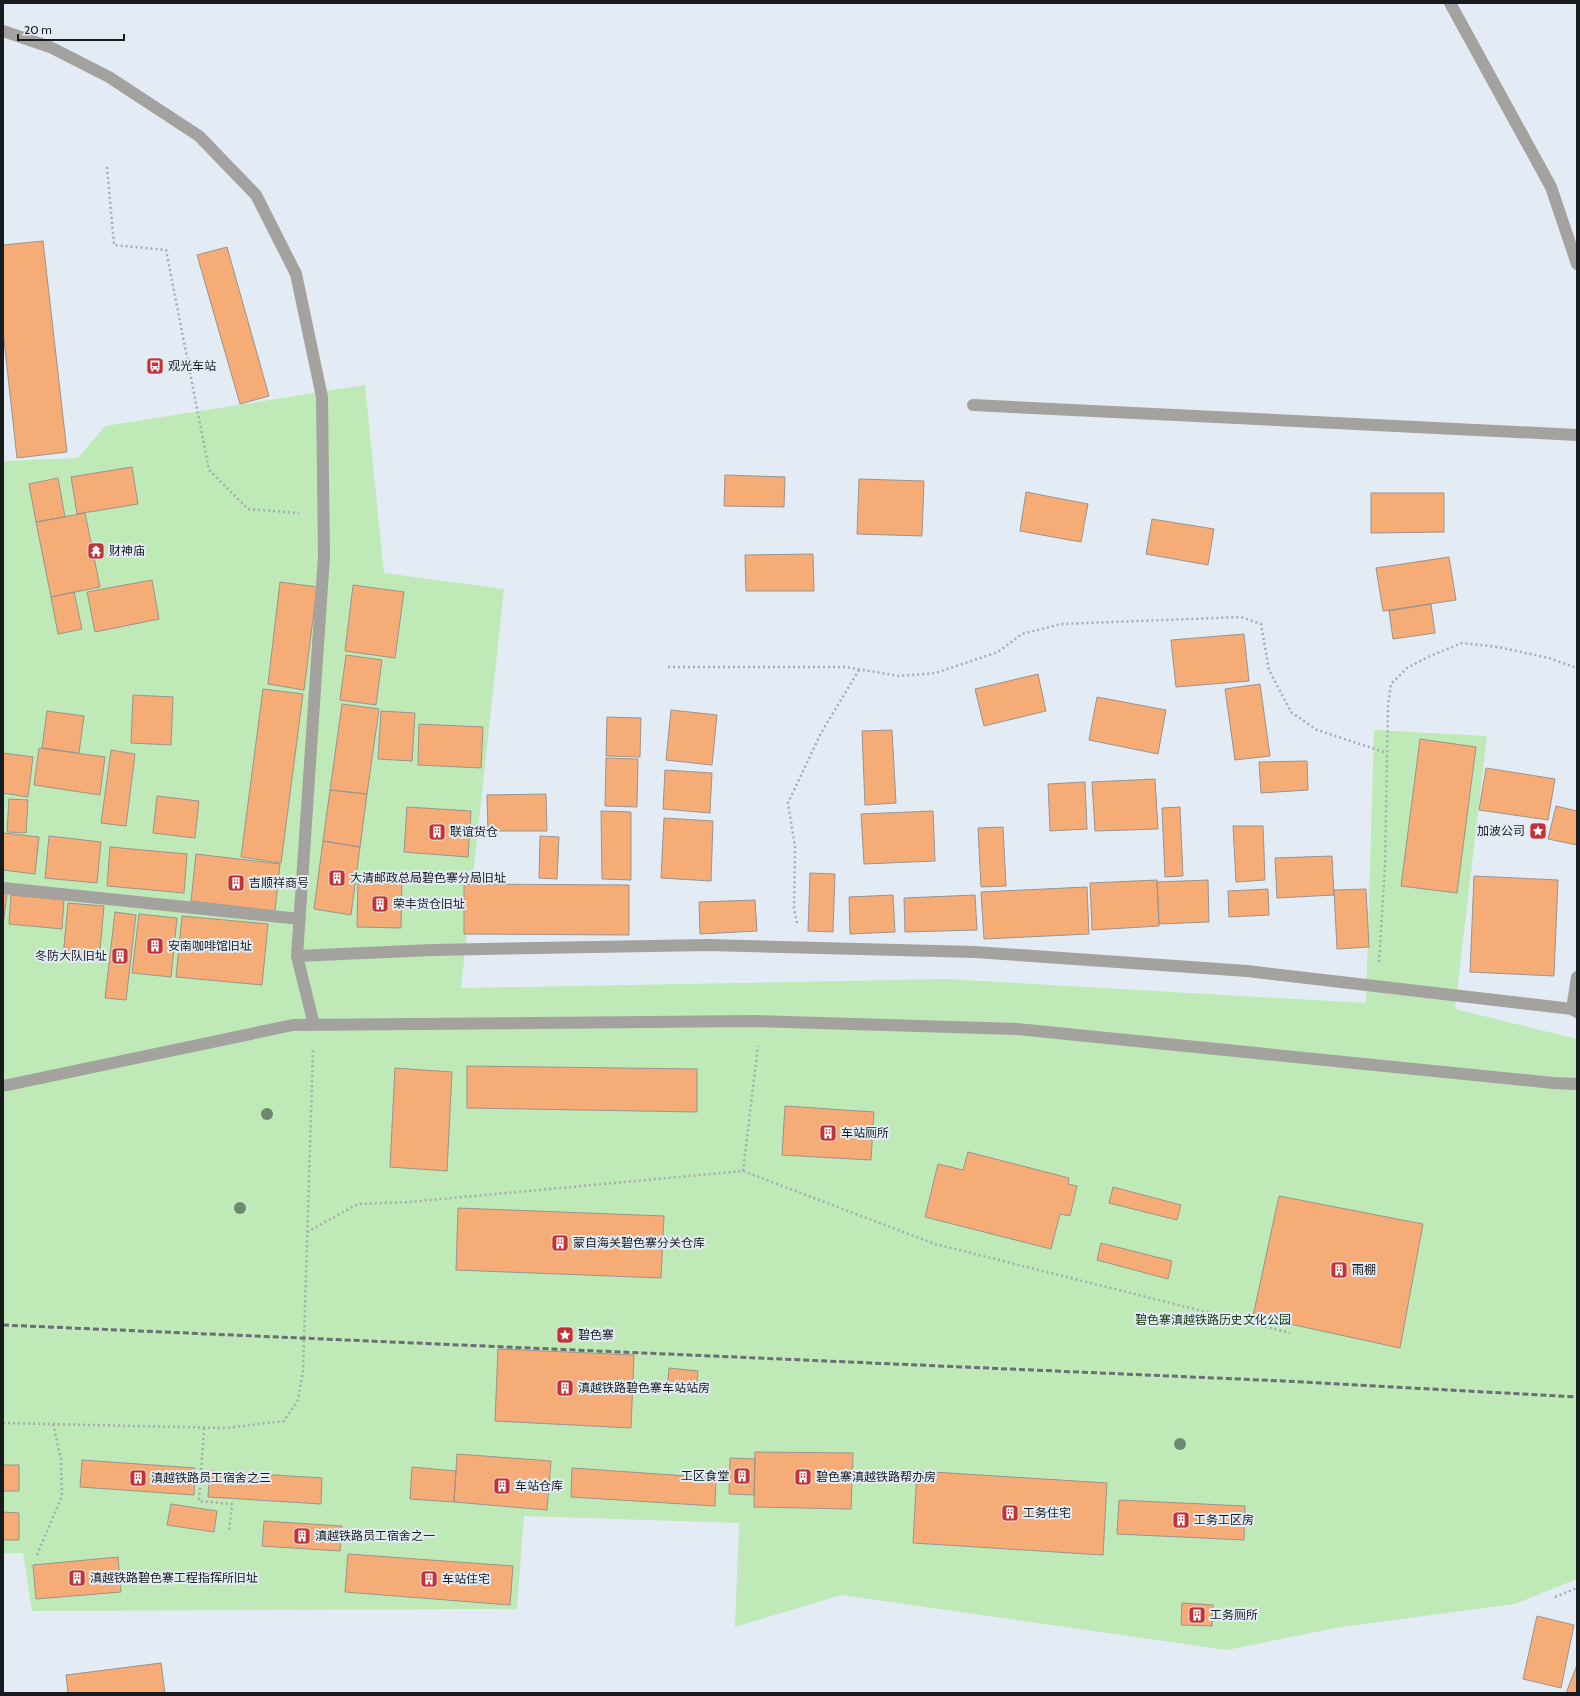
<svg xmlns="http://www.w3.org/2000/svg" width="1580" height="1696" font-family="Cabin,'Noto Sans SC',sans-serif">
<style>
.green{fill:#bfe9b7}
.building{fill:#f5ac77;stroke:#9c938d}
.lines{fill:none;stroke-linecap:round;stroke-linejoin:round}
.path{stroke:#a5acb2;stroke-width:2.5;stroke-dasharray:2 3;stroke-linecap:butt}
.minor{stroke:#a4a29e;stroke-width:12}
.rail{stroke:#6a6f74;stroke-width:3;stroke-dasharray:6 3;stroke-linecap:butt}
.tree{fill:#708873}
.labels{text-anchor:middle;stroke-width:4;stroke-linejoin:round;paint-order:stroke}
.poi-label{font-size:12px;fill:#181b1e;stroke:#e3ecf4;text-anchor:start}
.park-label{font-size:12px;fill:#113609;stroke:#e3ecf4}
</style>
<rect width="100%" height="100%" fill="#e3ecf4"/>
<path class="green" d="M365 385 384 573 504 589 461 988 946 979 1366 1003 1374 730 1487 736 1455 1009 1577 1039V1579L1515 1604 1341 1627 1227 1650 841 1595 735 1627 739 1523 524 1516 517 1609 32 1611 23 1553H3V461L78 458 105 426Z"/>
<path class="building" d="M43 241 67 452 17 458 3 331V245Z
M227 247 269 396 240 404 197 255Z
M132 467 138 504 77 514 71 477Z
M725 475 785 477 784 507 724 506Z
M58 478 65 517 36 522 29 484Z
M859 479 924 481 922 536 857 534Z
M1026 492 1088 504 1081 542 1020 531Z
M1371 493H1444V532L1371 533Z
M85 513 100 587 51 597 36 522Z
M1152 519 1214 529 1208 565 1146 554Z
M813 554 814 591H746L745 555Z
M1449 557 1456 600 1383 611 1376 568Z
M152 580 159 619 95 632 87 592Z
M280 582 317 587 304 690 268 684Z
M353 585 404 592 395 658 345 651Z
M74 592 82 629 58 634 51 597Z
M1431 604 1435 633 1393 639 1389 611Z
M1244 634 1249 681 1176 687 1171 640Z
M346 655 382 660 376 705 340 700Z
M1038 674 1046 711 984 726 975 689Z
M1260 684 1270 756 1235 760 1225 689Z
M263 689 303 694 281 863 241 857Z
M133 695 173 697 171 745 131 743Z
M1097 697 1166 710 1158 754 1089 740Z
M342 704 379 709 367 794 330 790Z
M671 710 717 715 712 765 666 760Z
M47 711 84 716 79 753 42 748Z
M381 711 415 713 412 761 378 759Z
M607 717 641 718 640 757 606 756Z
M419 724 483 727 481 768 418 765Z
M892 730 896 803 865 805 862 731Z
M1420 739 1476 747 1457 893 1401 886Z
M39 748 105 757 100 795 34 785Z
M111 750 135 754 126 826 101 823Z
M3 753 33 757 28 797 3 793Z
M606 758 638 759 637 807 605 806Z
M1307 761 1308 790 1261 793 1259 762Z
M1486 768 1555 779 1548 820 1479 810Z
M665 770 712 773 710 813 663 809Z
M1155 779 1158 829 1095 831 1092 782Z
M1085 782 1087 829 1050 831 1048 784Z
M330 790 367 794 360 847 323 841Z
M546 794 547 831H488L487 795Z
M157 796 199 801 195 838 153 833Z
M9 799 28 800 26 833 7 832Z
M1556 806 1577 811V845L1548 839Z
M407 807 471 811 468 857 404 852Z
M1180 807 1183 876 1165 877 1162 808Z
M601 811 631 812V880L602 879Z
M933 811 935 861 864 864 861 814Z
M664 818 713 821 711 881 661 878Z
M1233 826H1263L1265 880 1236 882Z
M1003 827 1006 886 981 887 978 828Z
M3 833 39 837 35 874 3 870Z
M49 836 101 842 97 883 45 878Z
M540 836 559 837 557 879 539 878Z
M323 841 360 847 351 915 314 909Z
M110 847 187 854 184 893 107 886Z
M196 854 280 864 275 911 191 901Z
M1332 856 1334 895 1277 898 1275 858Z
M810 873 835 874 833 932 808 931Z
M1474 876 1558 880 1554 976 1470 972Z
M358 880 402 881 401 928 357 927Z
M1157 880 1159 926 1092 930 1090 883Z
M1208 880 1209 922 1159 924 1157 882Z
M464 884 629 885V935L464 934Z
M1087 887 1089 934 984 939 981 892Z
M1268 889 1269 915 1229 917 1228 891Z
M1366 889 1369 947 1337 949 1334 890Z
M3 892 7 893 3 926Z
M11 895 64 900 62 929 9 924Z
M893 895 895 932 850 934 849 897Z
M975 895 977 930 905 932 904 898Z
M755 900 757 931 700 934 699 902Z
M68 903 104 906 99 961 63 957Z
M115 912 136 915 126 1000 105 998Z
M139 914 177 918 171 977 132 973Z
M182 916 268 924 262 985 176 977Z
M467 1066 697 1069V1112L467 1108Z
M395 1068 452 1072 447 1171 390 1167Z
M785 1106 874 1112 871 1160 782 1155Z
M968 1152 1069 1178 1068 1184 1077 1186 1070 1216 1060 1214 1051 1249 925 1217 938 1164 963 1170Z
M1113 1187 1181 1205 1177 1220 1109 1203Z
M1279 1196 1423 1224 1400 1348 1253 1316Z
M458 1208 664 1216 661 1278 456 1270Z
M1101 1243 1172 1261 1168 1279 1097 1260Z
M498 1349 634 1355 631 1428 495 1421Z
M669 1368 698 1371 696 1391 667 1389Z
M755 1452 853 1453 851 1509 754 1507Z
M457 1454 551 1461 547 1510 454 1502Z
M730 1458 755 1459 754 1495 729 1494Z
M82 1460 195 1468 194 1495 80 1487Z
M3 1465H19V1491H3Z
M412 1467 456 1471 454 1502 410 1499Z
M572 1468 716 1478 715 1506 571 1497Z
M210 1471 322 1478 321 1504 208 1497Z
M917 1471 1107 1483 1103 1555 913 1543Z
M1119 1500 1245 1506 1244 1540 1117 1534Z
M171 1504 217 1511 214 1532 167 1525Z
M3 1512 19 1513V1540H3Z
M264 1521 342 1526 340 1551 262 1546Z
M348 1554 513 1566 510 1605 345 1592Z
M118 1557 121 1592 36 1599 33 1565Z
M1182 1603 1213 1605 1212 1626 1181 1625Z
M1537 1616 1574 1625 1561 1688 1523 1679Z
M161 1663 165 1693H68L66 1675Z
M1577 1665V1693H1566Z"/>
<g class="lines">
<path class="path" d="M107 167 114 245 166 250 209 470 248 509 299 513
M668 667H846L899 676 935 673 998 652 1022 634 1061 624 1241 617 1261 624 1269 670 1291 712 1317 730 1387 753
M797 923 794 908 795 847 788 803 821 733 859 670
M1379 962 1385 865 1388 705 1391 684 1407 668 1430 656 1462 643 1498 647 1549 658 1577 668
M743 1171 758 1046
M307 1232 358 1204 409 1202 743 1171 935 1244 1290 1333
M3 1423 226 1428 284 1421 298 1400 303 1371 313 1050
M204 1428 199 1501 232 1504 229 1532
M37 1555 62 1496 61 1459 53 1424
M1555 1597 1577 1588"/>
<path class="minor" d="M1450 3 1551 187 1577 264
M3 31 50 47 109 77 199 136 256 195 296 274 322 397 324 556 297 956 314 1025
M973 405 1577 435
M3 888 300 919
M297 956 432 950 708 945 975 952 1247 971 1572 1009
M1577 977 1572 1009 1577 1012
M3 1086 293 1025 757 1021 1017 1029 1554 1083 1577 1084"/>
<path class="rail" d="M3 1325 1284 1381 1577 1397"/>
</g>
<g class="tree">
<circle cx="267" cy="1114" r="6"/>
<circle cx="240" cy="1208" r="6"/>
<circle cx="1180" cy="1444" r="6"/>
</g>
<defs>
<g id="bus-square" transform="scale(0.9)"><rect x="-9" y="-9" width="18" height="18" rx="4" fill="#c23338" stroke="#e3ecf4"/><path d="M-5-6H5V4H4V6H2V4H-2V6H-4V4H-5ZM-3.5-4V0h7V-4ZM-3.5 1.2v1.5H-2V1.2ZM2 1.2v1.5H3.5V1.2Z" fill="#fff"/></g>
<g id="temple-square" transform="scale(0.9)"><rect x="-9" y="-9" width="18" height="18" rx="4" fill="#c23338" stroke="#e3ecf4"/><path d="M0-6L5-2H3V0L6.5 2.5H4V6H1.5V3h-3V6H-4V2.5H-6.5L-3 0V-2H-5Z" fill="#fff"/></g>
<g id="sight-square" transform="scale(0.9)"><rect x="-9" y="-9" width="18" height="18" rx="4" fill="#c23338" stroke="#e3ecf4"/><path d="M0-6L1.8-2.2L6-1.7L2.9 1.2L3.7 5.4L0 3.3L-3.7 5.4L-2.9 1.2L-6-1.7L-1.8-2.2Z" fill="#fff"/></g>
<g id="building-square" transform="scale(0.9)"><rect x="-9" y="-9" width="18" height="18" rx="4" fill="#c23338" stroke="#e3ecf4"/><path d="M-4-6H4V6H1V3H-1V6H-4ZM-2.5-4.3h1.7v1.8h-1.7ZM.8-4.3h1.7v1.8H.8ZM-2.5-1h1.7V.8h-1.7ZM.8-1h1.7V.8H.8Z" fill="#fff"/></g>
</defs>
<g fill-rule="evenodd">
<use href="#bus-square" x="155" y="366"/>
<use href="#temple-square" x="96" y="551"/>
<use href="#sight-square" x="1538" y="831"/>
<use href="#building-square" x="437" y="832"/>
<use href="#building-square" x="337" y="878"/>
<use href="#building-square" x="236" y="883"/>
<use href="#building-square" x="380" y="904"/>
<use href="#building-square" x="155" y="946"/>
<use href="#building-square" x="120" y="956"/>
<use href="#building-square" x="828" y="1133"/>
<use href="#building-square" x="560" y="1243"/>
<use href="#building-square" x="1339" y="1270"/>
<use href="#sight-square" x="565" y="1335"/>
<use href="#building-square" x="565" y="1388"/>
<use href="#building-square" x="742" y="1476"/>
<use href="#building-square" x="803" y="1477"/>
<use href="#building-square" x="138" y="1478"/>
<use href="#building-square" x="502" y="1486"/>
<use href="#building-square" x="1010" y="1513"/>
<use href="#building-square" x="1181" y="1520"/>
<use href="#building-square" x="302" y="1536"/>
<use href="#building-square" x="77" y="1578"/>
<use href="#building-square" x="429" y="1579"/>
<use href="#building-square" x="1197" y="1615"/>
</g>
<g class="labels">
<g class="poi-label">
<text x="168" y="370">观光车站</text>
<text x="109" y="555">财神庙</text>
<text x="1525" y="835" text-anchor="end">加波公司</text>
<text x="450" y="836">联谊货仓</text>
<text x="350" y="882">大清邮政总局碧色寨分局旧址</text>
<text x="249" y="887">吉顺祥商号</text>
<text x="393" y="908">荣丰货仓旧址</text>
<text x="168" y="950">安南咖啡馆旧址</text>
<text x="107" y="960" text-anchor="end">冬防大队旧址</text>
<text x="841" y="1137">车站厕所</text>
<text x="573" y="1247">蒙自海关碧色寨分关仓库</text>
<text x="1352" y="1274">雨棚</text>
<text x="578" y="1339">碧色寨</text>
<text x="578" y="1392">滇越铁路碧色寨车站站房</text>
<text x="729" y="1480" text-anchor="end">工区食堂</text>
<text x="816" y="1481">碧色寨滇越铁路帮办房</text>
<text x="151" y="1482">滇越铁路员工宿舍之三</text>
<text x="515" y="1490">车站仓库</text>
<text x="1023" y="1517">工务住宅</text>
<text x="1194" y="1524">工务工区房</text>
<text x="315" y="1540">滇越铁路员工宿舍之一</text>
<text x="90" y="1582">滇越铁路碧色寨工程指挥所旧址</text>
<text x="442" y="1583">车站住宅</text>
<text x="1210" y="1619">工务厕所</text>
</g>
<g class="park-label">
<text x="1213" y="1324">碧色寨滇越铁路历史文化公园</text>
</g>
</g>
<rect width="1580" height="1696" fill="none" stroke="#181b1e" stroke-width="8"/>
<path d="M18 34v6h106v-6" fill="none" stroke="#181b1e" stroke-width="2"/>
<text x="24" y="34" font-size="12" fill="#181b1e" stroke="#e3ecf4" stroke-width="3" paint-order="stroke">20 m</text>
</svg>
